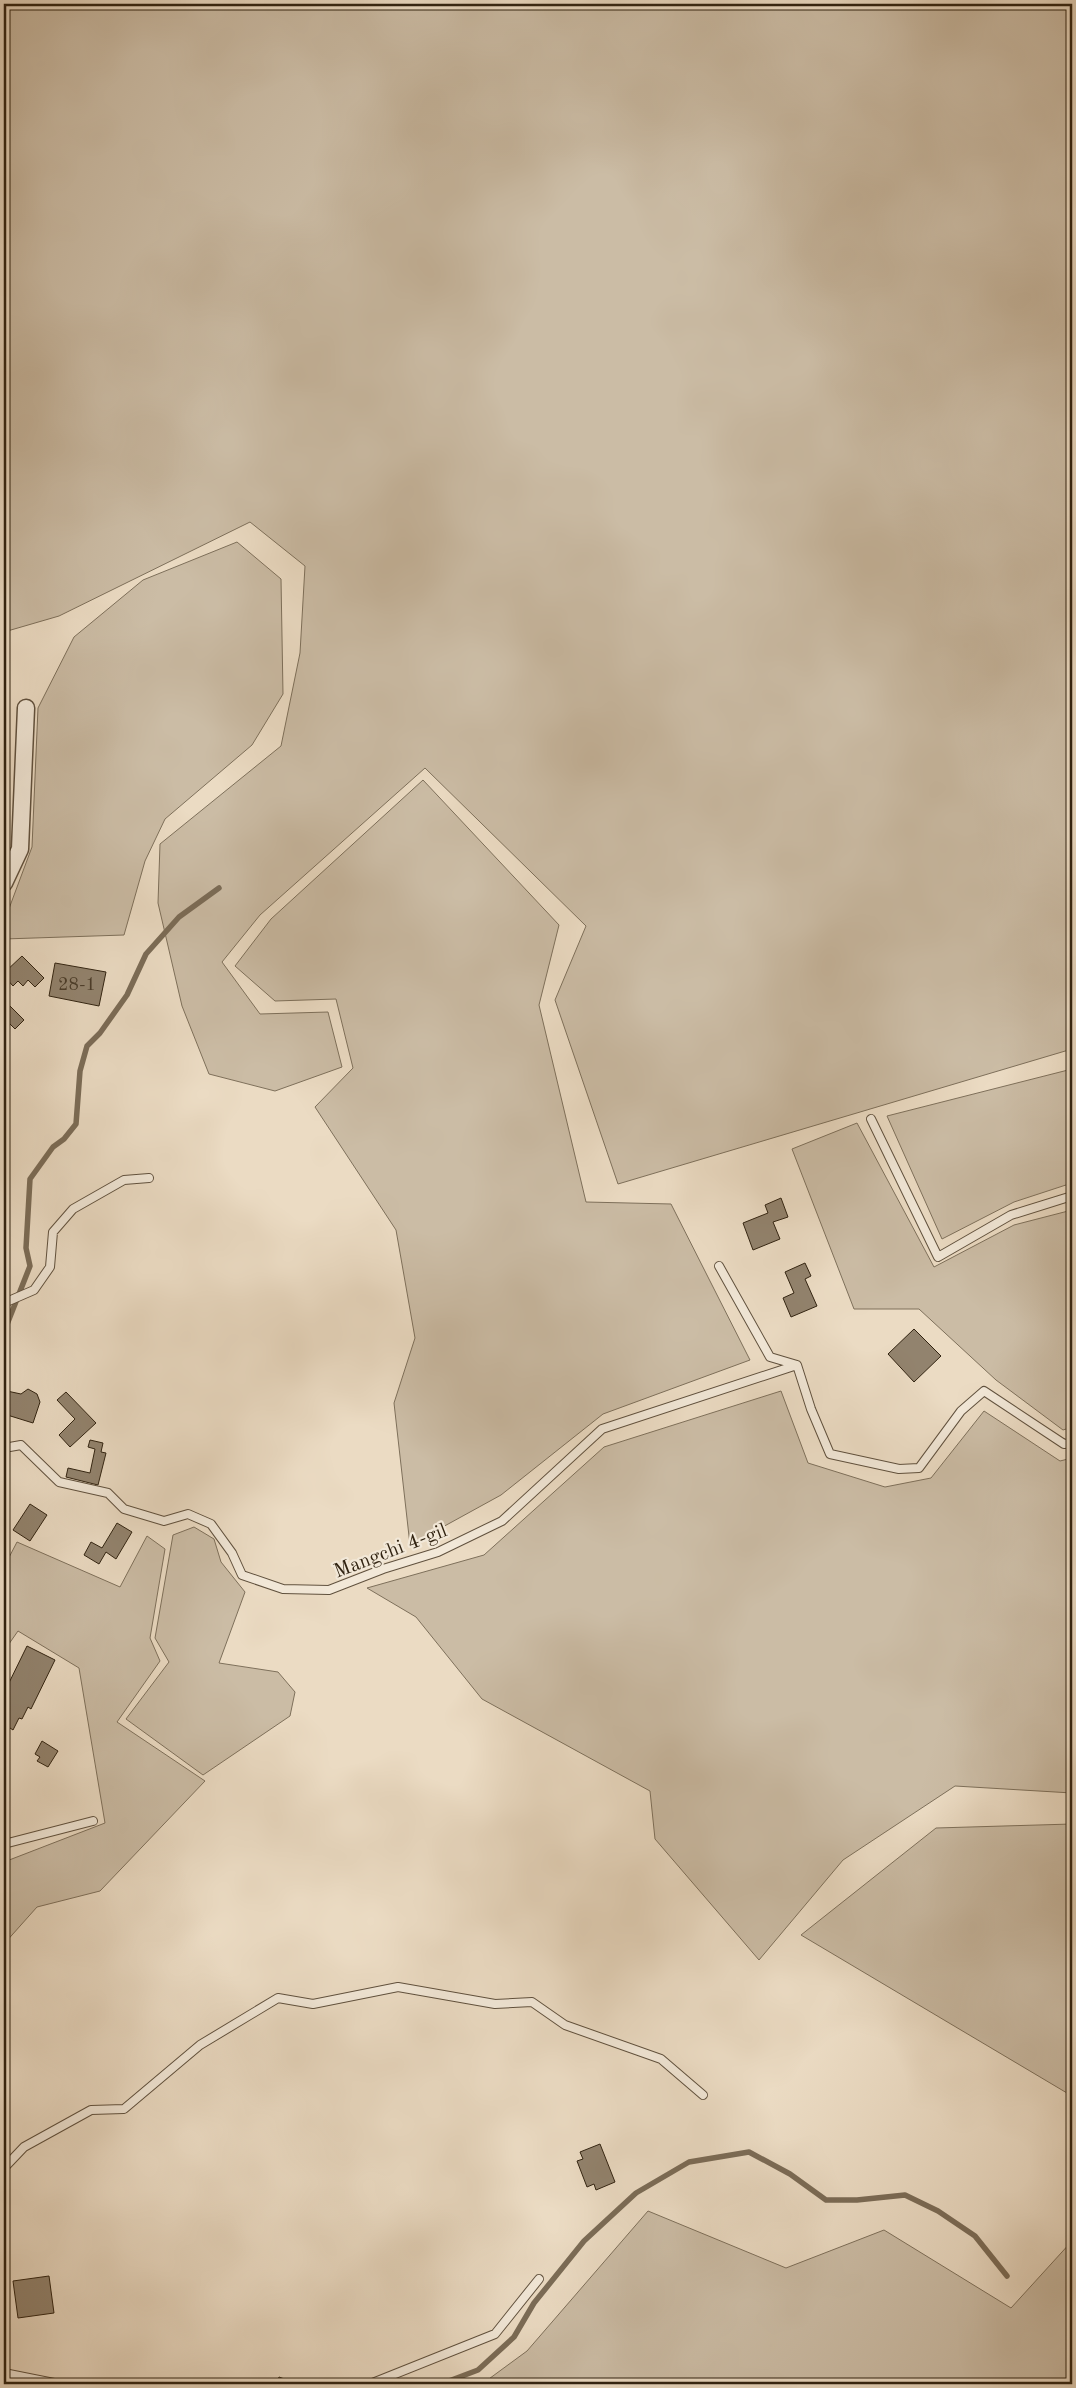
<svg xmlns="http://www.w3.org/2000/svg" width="1076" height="2388" font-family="'Old Standard TT',serif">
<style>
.green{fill:#cbbca5;stroke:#7e705b}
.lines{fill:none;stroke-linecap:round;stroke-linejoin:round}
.stream{stroke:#7b6c57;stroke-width:5.5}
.building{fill:#92836e;stroke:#312311}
.lane-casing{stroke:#60513e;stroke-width:10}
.street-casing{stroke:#60513e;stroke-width:19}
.lane{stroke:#f2e8d8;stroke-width:8}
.street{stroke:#f2e8d8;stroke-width:16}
.labels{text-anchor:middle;stroke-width:4.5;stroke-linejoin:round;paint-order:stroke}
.number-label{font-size:18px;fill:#493b28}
.street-label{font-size:20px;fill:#312311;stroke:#f2e8d8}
</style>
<rect width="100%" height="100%" fill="#ebdbc3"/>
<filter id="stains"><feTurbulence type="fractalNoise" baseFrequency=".004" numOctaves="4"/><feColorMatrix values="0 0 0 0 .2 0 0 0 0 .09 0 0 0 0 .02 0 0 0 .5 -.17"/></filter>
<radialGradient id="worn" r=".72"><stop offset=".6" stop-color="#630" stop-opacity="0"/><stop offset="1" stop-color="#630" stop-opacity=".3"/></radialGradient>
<path class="green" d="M4 4H1072V1049L618 1184 555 1000 586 926 425 768 260 915 222 962 260 1014 328 1012 342 1067 275 1091 209 1074 182 1006 158 903 160 844 281 746 300 653 305 566 250 522 59 616 4 632Z
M237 542 281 579 283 694 252 745 165 819 145 861 124 935 4 939V922L32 847 38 708 74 637 143 580Z
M423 780 559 925 539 1005 586 1202 671 1204 750 1360 603 1414 501 1495 410 1545 394 1403 415 1338 396 1230 315 1107 353 1068 336 999 275 1001 235 966 271 919Z
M1072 1069V1183L1014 1202 942 1239 887 1116Z
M857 1123 934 1267 1014 1225 1072 1210V1427L1063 1430 996 1380 919 1309H854L792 1149Z
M781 1391 808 1463 885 1487 931 1478 984 1411 1060 1461 1072 1458V1793L955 1786 843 1860 759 1960 655 1839 650 1791 482 1699 416 1617 367 1588 484 1555 604 1447Z
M194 1527 214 1539 221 1562 245 1592 219 1663 278 1672 295 1692 290 1716 203 1775 126 1719 169 1662 155 1638 173 1535Z
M147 1536 165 1549 150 1638 160 1661 117 1722 205 1781 100 1891 37 1907 4 1944V1862L105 1823 79 1668 18 1631 4 1651V1567L17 1542 120 1587Z
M1072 1824V2096L801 1935 936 1828Z
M648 2211 786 2268 884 2230 1011 2308 1072 2241V2384H482L527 2351Z"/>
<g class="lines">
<path class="stream" d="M4 1332 30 1266 26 1248 30 1179 53 1147 64 1139 76 1124 80 1071 87 1046 100 1033 127 995 146 954 179 917 219 888
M441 2384 478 2370 514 2337 534 2303 584 2241 636 2193 689 2162 749 2152 790 2174 826 2200H857L905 2195 938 2211 975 2236 1007 2276"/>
</g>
<path class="building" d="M22 956 44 978 35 987 28 980 23 986 18 981 13 986 4 976V973Z
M55 963 106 972 99 1006 49 996Z
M4 1000 24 1020 15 1029 8 1022 4 1026Z
M781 1198 788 1217 773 1222 780 1239 753 1250 743 1223 768 1213 765 1205Z
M805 1263 811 1276 805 1279 817 1306 791 1317 783 1298 794 1293 785 1272Z
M914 1329 941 1356 914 1382 888 1354Z
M28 1389 37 1394 40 1402 33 1423 4 1414V1393L7 1391 21 1394Z
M66 1392 96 1423 70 1447 59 1435 75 1419 57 1400Z
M90 1440 103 1443 101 1452 106 1453 98 1485 66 1477 68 1468 90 1473 95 1449 88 1447Z
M30 1504 47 1515 30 1541 13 1530Z
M117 1523 132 1532 116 1559 106 1552 99 1564 84 1555 91 1542 102 1548Z
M27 1646 55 1660 31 1709 28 1707 22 1719 19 1718 13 1730 10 1728 5 1740 4 1693Z
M42 1741 58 1751 48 1767 37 1761 40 1757 35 1754Z
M600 2144 615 2182 596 2190 594 2184 587 2187 577 2161 583 2159 580 2152Z
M49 2276 54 2313 18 2318 13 2281Z
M279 2377 298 2384H276Z"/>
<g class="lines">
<g class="lane-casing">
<path id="lane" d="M871 1119 938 1257 1011 1215 1072 1196
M719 1266 770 1357 797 1365 811 1409 830 1454 899 1469 919 1468 961 1411 984 1391 1064 1444 1072 1443
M4 1303 34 1290 50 1267 53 1232 73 1209 124 1180 149 1178
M4 1448 21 1445 59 1482 108 1493 124 1509 164 1521 188 1514 211 1524 232 1553 242 1575 283 1589 329 1590 383 1569 438 1552 502 1521 602 1429 797 1365
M4 1844 93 1821
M4 2168 24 2147 91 2110 124 2109 200 2045 278 1998 313 2004 398 1987 495 2004 532 2002 565 2025 661 2059 703 2095
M4 2373 59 2384
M370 2384 495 2334 539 2279"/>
</g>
<g class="street-casing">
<path id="street" d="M4 883 20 849 26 708"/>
</g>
<use href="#lane" class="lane"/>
<use href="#street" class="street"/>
</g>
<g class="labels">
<g class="number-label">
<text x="77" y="990">28-1</text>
</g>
<g class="street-label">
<text transform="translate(390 1550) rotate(-21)" y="7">Mangchi 4-gil</text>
</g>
</g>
<rect width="1076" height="2388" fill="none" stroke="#ebdbc3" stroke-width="20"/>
<rect x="5" y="5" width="1066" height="2378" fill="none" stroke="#312311" stroke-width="2.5"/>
<rect x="10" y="10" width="1056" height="2368" fill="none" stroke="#312311"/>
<rect width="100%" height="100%" filter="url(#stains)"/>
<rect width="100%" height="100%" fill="url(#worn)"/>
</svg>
